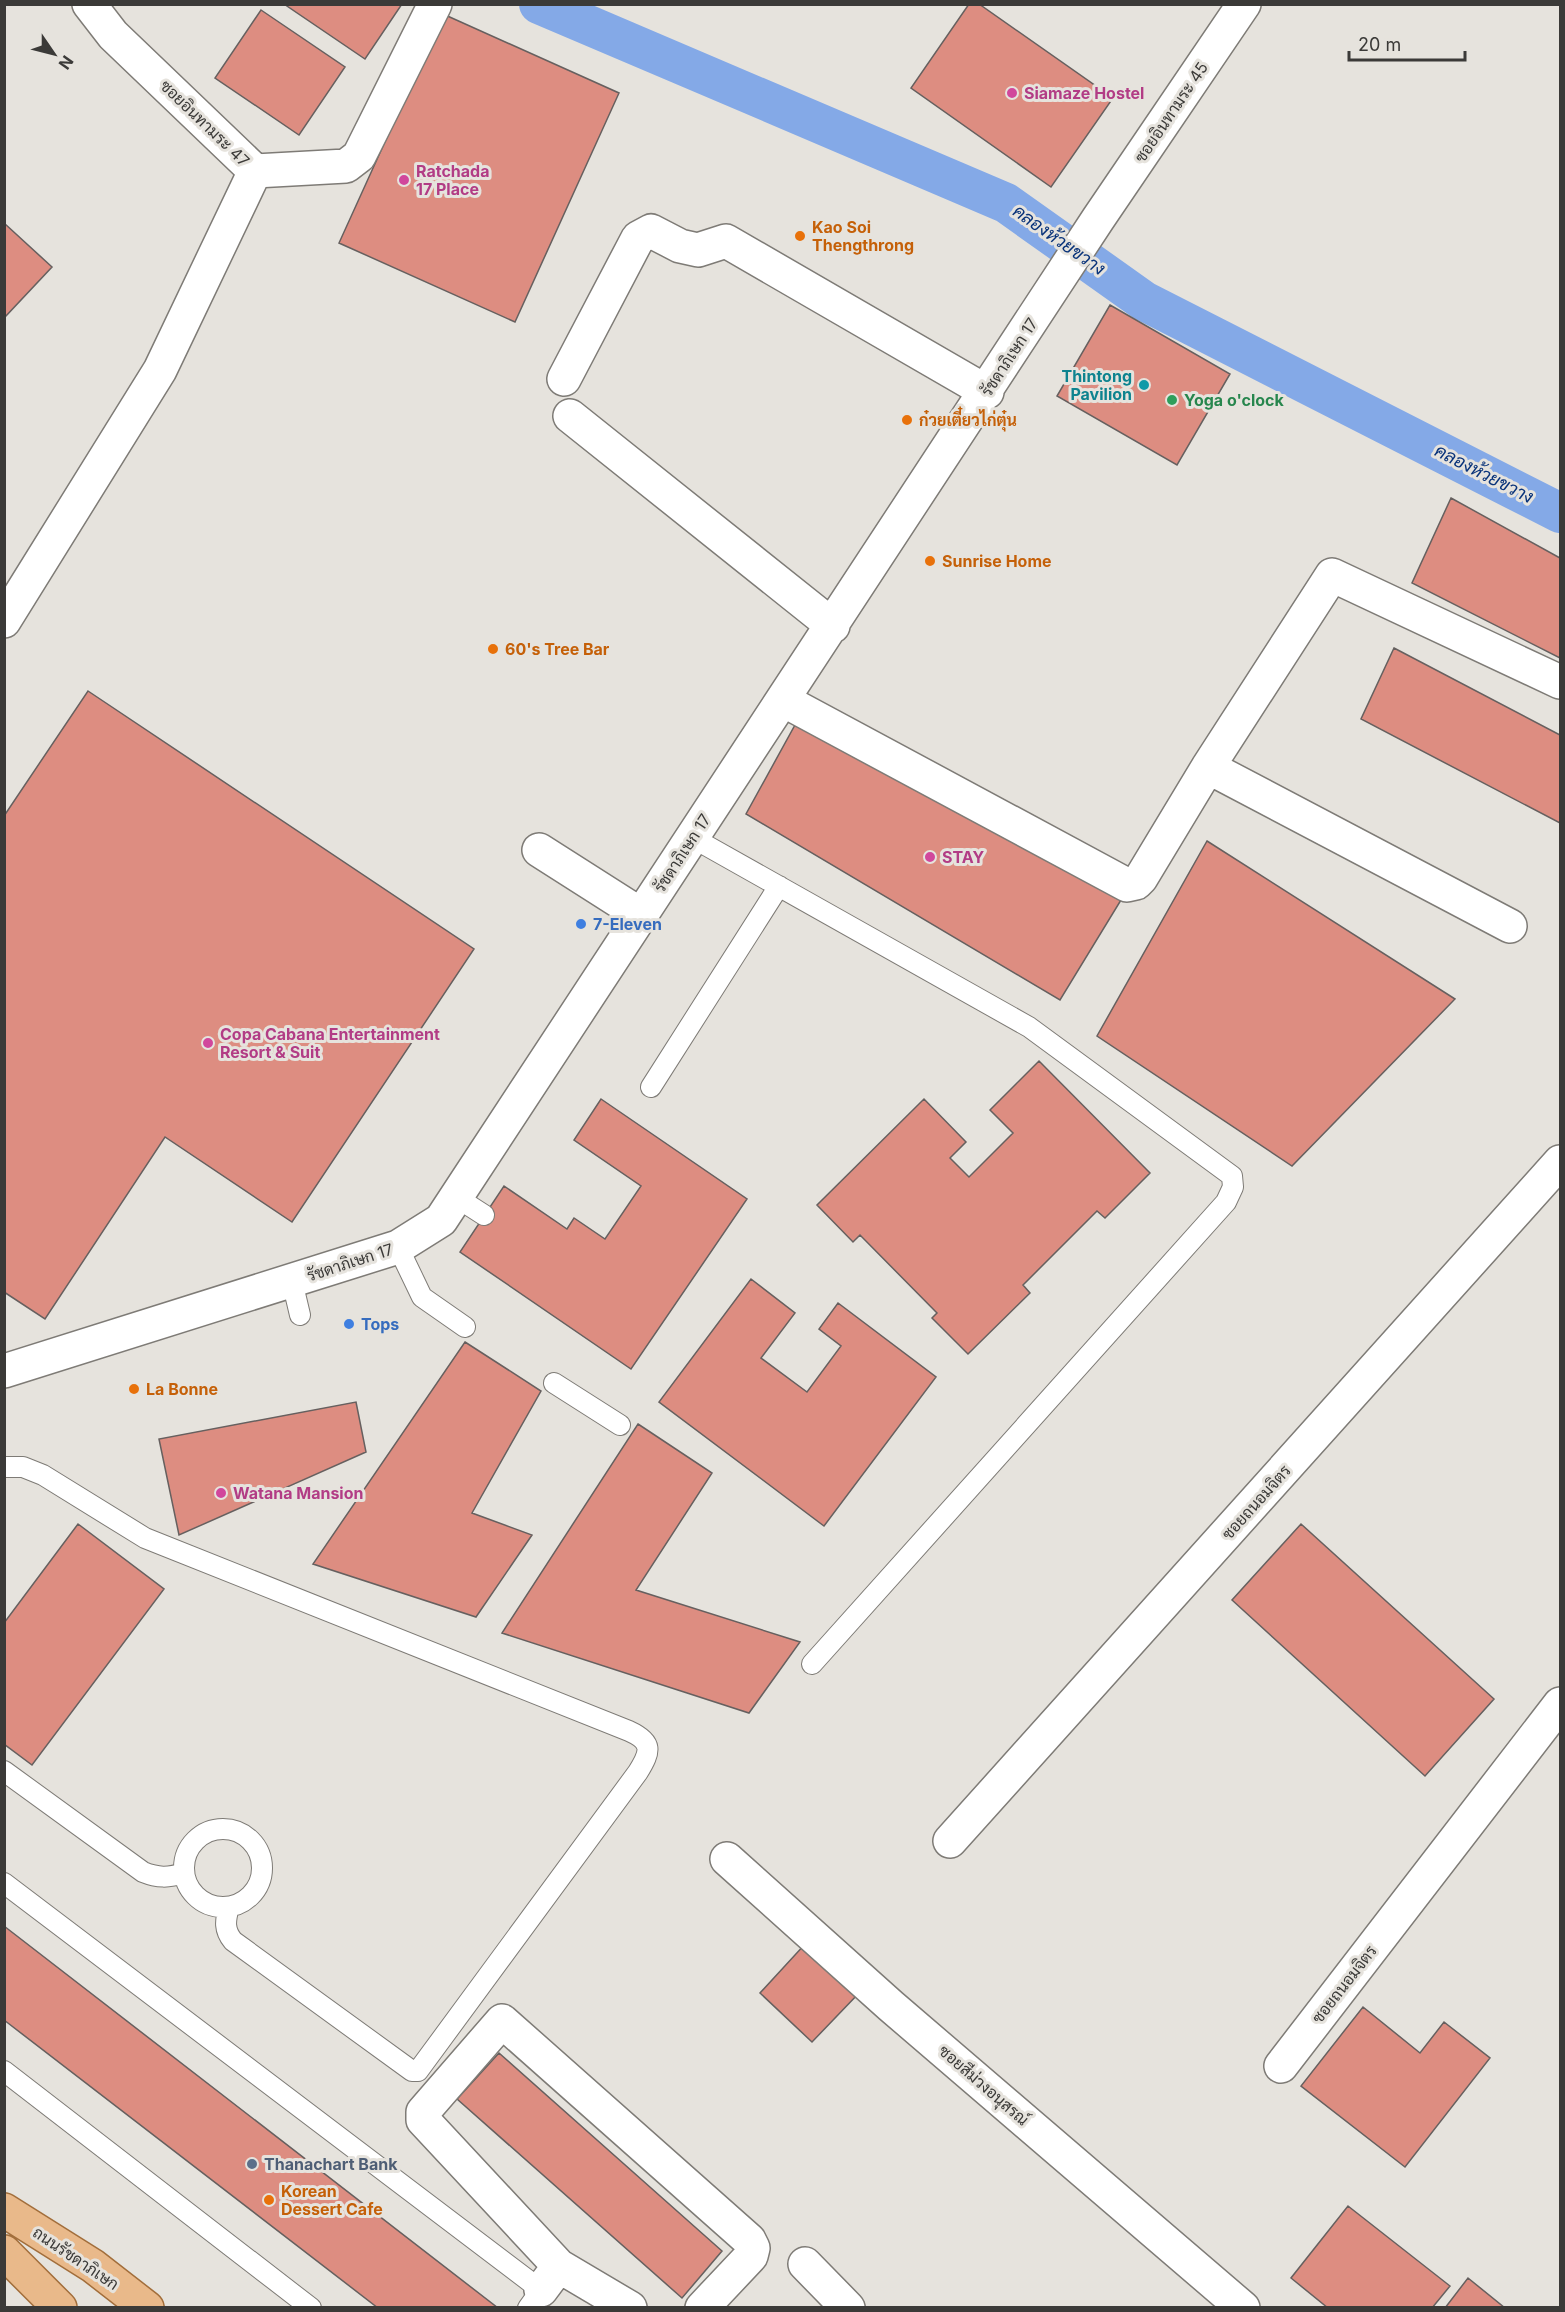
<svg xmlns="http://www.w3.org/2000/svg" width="1565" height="2312" font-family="Inter,Sarabun,sans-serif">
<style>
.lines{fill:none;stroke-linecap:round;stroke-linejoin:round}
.canal{stroke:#84a9e7;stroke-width:40}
.building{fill:#dd8d81;stroke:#66605f;stroke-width:1.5}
.service-casing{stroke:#7e7b76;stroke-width:22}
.minor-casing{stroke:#7e7b76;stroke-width:36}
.primary-casing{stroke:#a26e3b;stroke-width:36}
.service{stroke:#fff;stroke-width:20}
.minor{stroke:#fff;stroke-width:33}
.primary{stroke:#e9b98a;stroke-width:33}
.hotel-dot{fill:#d1479c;stroke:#e6e3dd;stroke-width:2}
.food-dot{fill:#e8710a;stroke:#e6e3dd;stroke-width:2}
.culture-dot{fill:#0f9aa8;stroke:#e6e3dd;stroke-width:2}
.leisure-dot{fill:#2e9e5b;stroke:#e6e3dd;stroke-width:2}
.shop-dot{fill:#3f7fe0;stroke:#e6e3dd;stroke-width:2}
.service-dot{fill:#5c6f8a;stroke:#e6e3dd;stroke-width:2}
.labels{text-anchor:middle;stroke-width:6;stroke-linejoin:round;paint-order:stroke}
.hotel-label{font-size:16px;font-weight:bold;fill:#b23c85;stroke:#e6e3dd;text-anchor:start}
.street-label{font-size:16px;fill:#3b3a38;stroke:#e6e3dd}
.food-label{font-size:16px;font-weight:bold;fill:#c56008;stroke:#e6e3dd;text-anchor:start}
.culture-label{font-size:16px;font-weight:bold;fill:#0d838f;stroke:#e6e3dd;text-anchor:end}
.leisure-label{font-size:16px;font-weight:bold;fill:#27864d;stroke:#e6e3dd;text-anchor:start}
.shop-label{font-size:16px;font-weight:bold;fill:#366cbe;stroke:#e6e3dd;text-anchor:start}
.service-label{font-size:16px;font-weight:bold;fill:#4e5e75;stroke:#e6e3dd;text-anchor:start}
.water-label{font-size:18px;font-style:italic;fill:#09337a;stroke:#e6e3dd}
</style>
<rect width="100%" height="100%" fill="#e6e3dd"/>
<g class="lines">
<path class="canal" d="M539 4 1006 203 1144 301 1560 513"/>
</g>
<path class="building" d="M284 4H402L365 59Z
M969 4H979L1113 98 1051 187 911 88Z
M261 10 345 67 299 135 215 78Z
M443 14 619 93 515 322 339 243Z
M4 223 52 267 4 318Z
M1110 305 1230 374 1177 465 1057 396Z
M1451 498 1560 558V658L1412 583Z
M1394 648 1560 735V823L1361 719Z
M88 691 474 949 292 1222 165 1137 45 1319 4 1292V816Z
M795 725 1121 900 1060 1000 746 814Z
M1207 841 1455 999 1292 1166 1097 1036Z
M1039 1061 1150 1173 1105 1218 1097 1211 1023 1285 1030 1293 968 1354 932 1318 937 1313 860 1235 853 1242 817 1205 924 1099 966 1142 950 1158 969 1177 1013 1133 990 1110Z
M601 1099 747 1199 631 1369 460 1252 504 1186 567 1229 574 1218 605 1239 641 1186 574 1140Z
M751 1279 795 1313 761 1358 807 1392 841 1346 819 1329 838 1303 936 1377 824 1526 659 1402Z
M465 1342 541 1391 472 1513 532 1535 476 1617 313 1564Z
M356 1402 366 1452 179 1535 159 1439Z
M638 1424 712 1473 636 1590 800 1642 749 1713 502 1633Z
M78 1524 164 1589 32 1765 4 1744V1623Z
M1301 1524 1494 1699 1425 1776 1232 1600Z
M4 1926 498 2308H378L4 2020Z
M806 1943 859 1993 812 2042 760 1993Z
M1363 2007 1420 2053 1444 2022 1490 2058 1405 2167 1301 2086Z
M499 2053 722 2251 682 2298 457 2099Z
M1348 2206 1450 2286 1432 2308H1328L1291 2278Z
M1468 2278 1505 2308H1445Z"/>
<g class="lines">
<g class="service-casing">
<path id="service" d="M693 838 1029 1027 1232 1176 1233 1187 1226 1202 812 1664
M651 1087 779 886
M456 1197 484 1215
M398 1247 422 1297 465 1327
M292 1281 300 1315
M554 1383 620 1425
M4 1467H23L43 1475 145 1538 629 1731C653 1742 651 1751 638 1772L418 2071H412L233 1941C224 1930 225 1921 229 1907
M4 1771 143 1872C158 1878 168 1878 184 1873
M184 1868a39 39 0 1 1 78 0a39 39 0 1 1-78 0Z
M4 1883 541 2290 528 2308
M4 2071 311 2308"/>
</g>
<g class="minor-casing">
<path id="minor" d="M89 4 113 35 255 171 346 166 359 156 435 4
M564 379 638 238 651 231 680 246 698 250 726 241 987 392
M570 416 833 626
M4 621 160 370 255 171
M783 700 1127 885 1136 883 1141 878 1208 767 1332 575 1560 682
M1208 767 1510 926
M539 850 641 915
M4 1371 398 1247 441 1220 1098 219 1244 4
M950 1841 1560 1162
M727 1859 891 2006 1243 2308
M1281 2066 1560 1704
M805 2264 848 2308
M541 2290 559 2266
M630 2308 559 2266 423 2120V2112L502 2021 749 2240 753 2248 751 2256 702 2308"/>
</g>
<g class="primary-casing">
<path id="primary" d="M4 2210 93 2266 147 2308
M4 2252 60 2308"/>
</g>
<use href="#service" class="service"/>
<use href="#minor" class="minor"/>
<use href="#primary" class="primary"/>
</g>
<g class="hotel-dot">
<circle cx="1012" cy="93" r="6"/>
<circle cx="404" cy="180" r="6"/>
<circle cx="930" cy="857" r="6"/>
<circle cx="208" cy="1043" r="6"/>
<circle cx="221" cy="1493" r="6"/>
</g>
<g class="food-dot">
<circle cx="800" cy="236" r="6"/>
<circle cx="907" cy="420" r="6"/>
<circle cx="930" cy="561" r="6"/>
<circle cx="493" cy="649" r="6"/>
<circle cx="134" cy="1389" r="6"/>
<circle cx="269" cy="2200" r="6"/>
</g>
<circle class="culture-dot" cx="1144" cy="385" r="6"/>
<circle class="leisure-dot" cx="1172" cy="400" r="6"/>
<g class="shop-dot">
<circle cx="581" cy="924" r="6"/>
<circle cx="349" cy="1324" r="6"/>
</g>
<circle class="service-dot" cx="252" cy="2164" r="6"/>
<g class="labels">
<g class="hotel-label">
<text x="1024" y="99">Siamaze Hostel</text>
<text x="416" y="177">Ratchada<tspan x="416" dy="18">17 Place</tspan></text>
<text x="942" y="863">STAY</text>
<text x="220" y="1040">Copa Cabana Entertainment<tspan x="220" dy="18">Resort &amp; Suit</tspan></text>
<text x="233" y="1499">Watana Mansion</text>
</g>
<g class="street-label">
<text transform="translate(1171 112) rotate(-56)" y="6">ซอยอินทามระ 45</text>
<text transform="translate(205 123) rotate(44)" y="6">ซอยอินทามระ 47</text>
<text transform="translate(1009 357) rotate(-57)" y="6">รัชดาภิเษก 17</text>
<text transform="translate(682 853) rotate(-57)" y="6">รัชดาภิเษก 17</text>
<text transform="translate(350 1262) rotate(-18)" y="6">รัชดาภิเษก 17</text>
<text transform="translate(1256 1502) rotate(-48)" y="6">ซอยถนอมจิตร</text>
<text transform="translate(1344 1984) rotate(-52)" y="6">ซอยถนอมจิตร</text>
<text transform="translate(984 2085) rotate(41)" y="6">ซอยสีม่วงอนุสรณ์</text>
<text transform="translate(76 2258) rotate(34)" y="6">ถนนรัชดาภิเษก</text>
</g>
<g class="food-label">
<text x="812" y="233">Kao Soi<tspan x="812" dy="18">Thengthrong</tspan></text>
<text x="919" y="426">ก๋วยเตี๋ยวไก่ตุ๋น</text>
<text x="942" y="567">Sunrise Home</text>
<text x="505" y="655">60's Tree Bar</text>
<text x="146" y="1395">La Bonne</text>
<text x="281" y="2197">Korean<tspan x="281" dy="18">Dessert Cafe</tspan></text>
</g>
<g class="culture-label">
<text x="1132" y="382">Thintong<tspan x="1132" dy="18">Pavilion</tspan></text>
</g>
<g class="leisure-label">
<text x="1184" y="406">Yoga o'clock</text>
</g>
<g class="shop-label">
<text x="593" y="930">7-Eleven</text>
<text x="361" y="1330">Tops</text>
</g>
<g class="service-label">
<text x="264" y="2170">Thanachart Bank</text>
</g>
<g class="water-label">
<text transform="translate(1059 240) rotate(35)" y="6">คลองห้วยขวาง</text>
<text transform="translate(1484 474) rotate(27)" y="6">คลองห้วยขวาง</text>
</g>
</g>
<rect width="1565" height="2312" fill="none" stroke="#3b3a38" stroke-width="12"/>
<g transform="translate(54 54) rotate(125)" stroke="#e6e3dd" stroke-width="4.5" paint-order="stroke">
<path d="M0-4.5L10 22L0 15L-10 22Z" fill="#3b3a38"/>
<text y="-9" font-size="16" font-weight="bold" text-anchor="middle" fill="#3b3a38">N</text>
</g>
<path d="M1349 51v9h116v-9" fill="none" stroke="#3b3a38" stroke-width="3"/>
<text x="1358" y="51" font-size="18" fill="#3b3a38" stroke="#e6e3dd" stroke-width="4.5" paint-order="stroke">20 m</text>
</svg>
